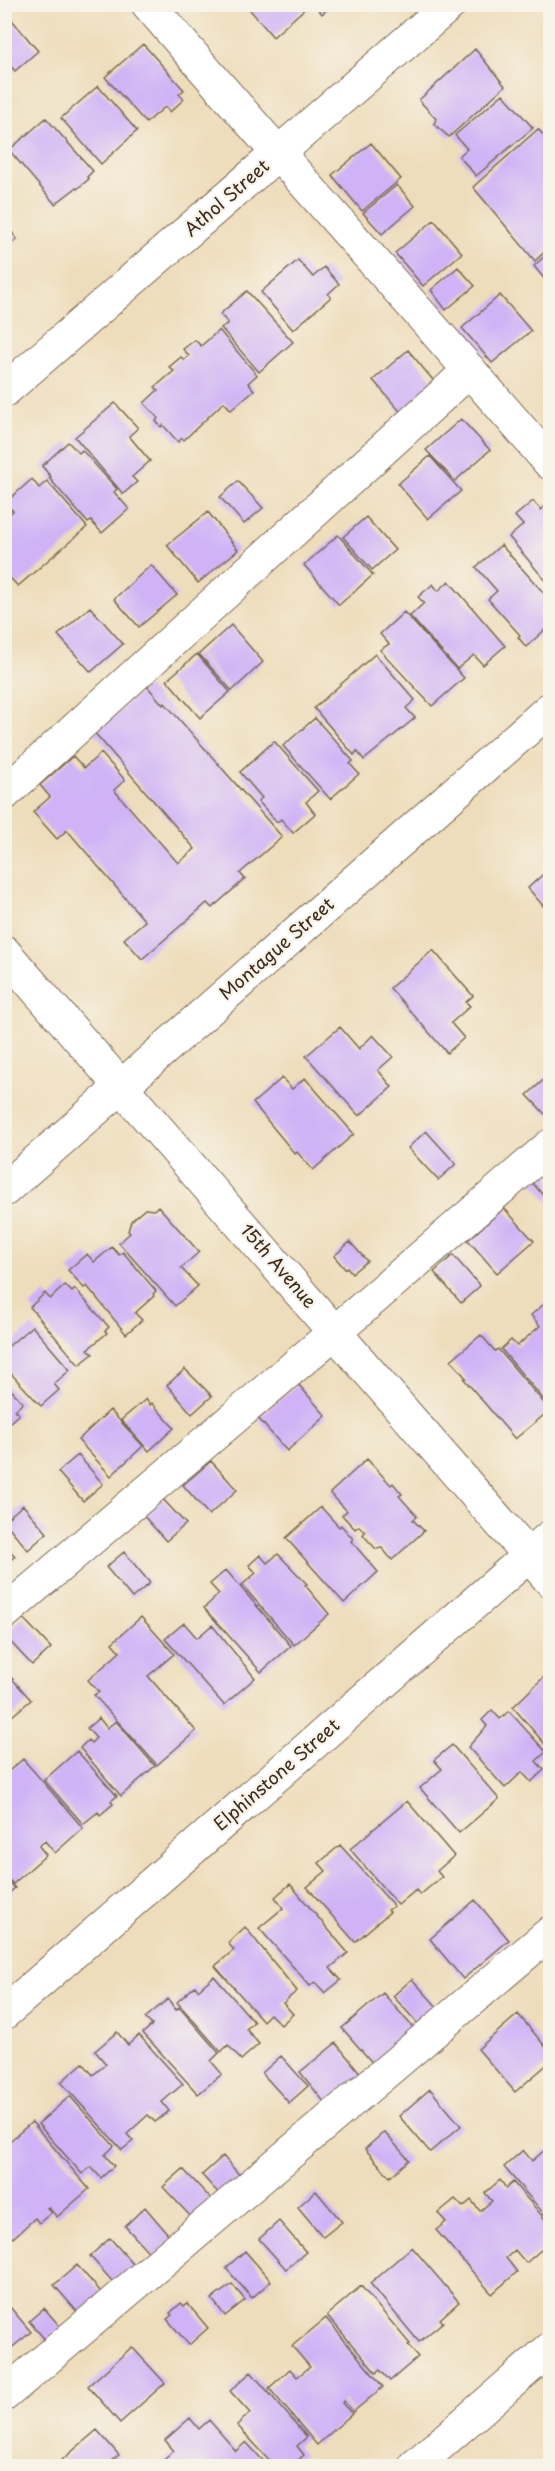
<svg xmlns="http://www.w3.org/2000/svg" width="555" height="2471" font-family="'Playpen Sans',sans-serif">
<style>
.building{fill:#cfb3f6}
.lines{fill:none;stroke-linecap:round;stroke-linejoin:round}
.minor-casing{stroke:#7a6955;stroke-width:35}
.minor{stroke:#fff;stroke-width:33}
.labels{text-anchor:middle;stroke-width:4.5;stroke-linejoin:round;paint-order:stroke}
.street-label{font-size:18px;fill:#3b2a1e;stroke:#f7f3e8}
</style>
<rect width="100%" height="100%" fill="#f7f3e8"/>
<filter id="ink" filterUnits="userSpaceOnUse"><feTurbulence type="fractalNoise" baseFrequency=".0167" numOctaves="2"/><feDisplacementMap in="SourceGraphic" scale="12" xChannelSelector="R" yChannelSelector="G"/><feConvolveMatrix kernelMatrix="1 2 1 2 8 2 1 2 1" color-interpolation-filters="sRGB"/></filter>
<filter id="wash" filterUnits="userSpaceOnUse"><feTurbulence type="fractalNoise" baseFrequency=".008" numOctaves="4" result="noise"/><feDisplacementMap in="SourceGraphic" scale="24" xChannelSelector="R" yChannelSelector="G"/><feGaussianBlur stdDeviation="1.35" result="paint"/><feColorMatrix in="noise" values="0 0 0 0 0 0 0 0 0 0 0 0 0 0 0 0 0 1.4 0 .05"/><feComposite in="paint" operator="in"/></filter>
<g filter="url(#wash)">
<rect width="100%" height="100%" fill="#edb"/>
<g id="blocks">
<path class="building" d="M245 4H310L273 37Z
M314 4H333L322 14Z
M7 14 38 51 15 71 4 59V16Z
M143 44 184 90 179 94 184 99 170 112 165 107 146 123 105 77Z
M475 49 505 86 449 137 434 124 436 119 419 100Z
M98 86 137 131 101 164 61 118Z
M503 94 533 128 476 176 459 156 467 149 455 135Z
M46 118 93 171 87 177 89 179 77 189 76 188 55 204 9 150Z
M538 129 550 143V247L535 261 473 187Z
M371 143 401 179 362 211 332 175Z
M397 185 415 206 382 234 363 213Z
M434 220 462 253 423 286 395 253Z
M4 221 17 239 4 249Z
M550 251V286L534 266Z
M298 260 313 277 324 267 339 284 328 294 331 297 293 330 261 292Z
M458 267 475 286 446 310 431 290Z
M247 291 293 342 259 372 221 328 228 323 220 314Z
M500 295 531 331 492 363 462 328Z
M219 330 257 375 248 383 254 390 231 410 224 402 184 440 182 438 178 442 163 425 161 427 156 421 158 418 144 403 158 390 155 387 174 371 169 367 181 357 184 360 189 356 183 349 195 340 201 346Z
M408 350 438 386 404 416 373 380Z
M115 403 138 428 129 436 150 461 132 477 137 482 123 494 75 437Z
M461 419 490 450 455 481 426 450Z
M68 442 79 453 82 450 117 489 114 492 129 509 102 533 91 521 88 523 49 478 51 477 42 466Z
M430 456 461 491 428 519 398 484Z
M32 479 39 488 47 481 87 527 18 586 4 572V519L13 511 5 503Z
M238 481 263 508 244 524 220 497Z
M533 501 541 510 550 501V586L509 537 523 525 515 516Z
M208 512 238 550 198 583 167 545Z
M366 517 395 550 372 570 343 537Z
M338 535 373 575 339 605 304 565Z
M501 545 550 600V625L526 647 518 637 520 635 488 599 497 591 476 567Z
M151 565 177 595 139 627 114 599Z
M449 581 505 646 483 665 474 655 457 669 410 616 424 603 418 597 433 584 438 591Z
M90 607 123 644 91 672 58 635Z
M404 612 464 678 432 706 380 650 389 644 380 634Z
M231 625 263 662 232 691 199 654Z
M197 654 230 692 200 718 167 680Z
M375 654 415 700 406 708 415 718 364 760 357 751 354 755 314 708Z
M147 686 163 705 165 703 282 837 240 873 245 879 212 908 207 903 142 959 124 939 145 921 67 830 57 839 33 812 50 797 40 785 73 756 84 768 101 753 125 780 114 790 178 863 195 849 94 732Z
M315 718 353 761 350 764 359 774 330 799 283 746Z
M274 741 318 791 306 802 315 814 293 833 281 819 277 822 258 801 262 798 240 772Z
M550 868V914L528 888Z
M433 950 473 996 466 1002 470 1006 451 1023 464 1038 447 1053 390 988Z
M340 1027 359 1049 373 1035 393 1057 378 1070 392 1087 359 1116 306 1056Z
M550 1074V1110L546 1115 527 1095Z
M282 1078 292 1089 305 1078 354 1134 313 1170 297 1152 295 1154 253 1103Z
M426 1131 456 1164 438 1180 408 1148Z
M550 1160V1203L529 1179Z
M158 1206 199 1252 181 1268 198 1286 175 1306 119 1243 130 1233 128 1231 131 1221 145 1209 154 1210Z
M504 1208 534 1241 497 1273 468 1240Z
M350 1242 367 1261 352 1273 347 1267 345 1269 334 1256Z
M112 1247 119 1255 123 1252 156 1291 153 1294 154 1296 135 1313 142 1320 126 1334 87 1286 84 1288 68 1270 87 1254 94 1262Z
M453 1255 480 1286 461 1303 434 1272Z
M65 1285 72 1292 75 1289 109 1327 105 1331 107 1333 88 1349 93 1354 79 1365 30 1307 45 1293 50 1299Z
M550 1299V1407L501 1349 511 1340 517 1346 540 1326 531 1315Z
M32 1326 70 1370 54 1384 59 1390 41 1406 4 1366V1350Z
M481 1335 495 1351 498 1349 550 1410 515 1439 464 1379 466 1378 451 1360Z
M185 1369 212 1396 192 1414 167 1385Z
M4 1382 23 1403 15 1410 19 1414 7 1425 4 1423Z
M298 1384 326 1416 287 1451 258 1418Z
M146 1399 150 1405 152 1403 174 1428 149 1451 121 1420Z
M110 1410 143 1446 111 1476 78 1440Z
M78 1455 103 1484 83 1501 58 1472Z
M367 1459 391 1485 393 1483 402 1494 399 1496 417 1516 413 1520 424 1531 392 1560 382 1548 376 1549 363 1535 365 1532 359 1526 355 1529 342 1515 347 1511 330 1493Z
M211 1461 237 1490 209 1515 183 1485Z
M162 1498 186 1524 166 1541 143 1515Z
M23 1505 47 1533 28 1550 4 1521Z
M321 1507 339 1527 341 1525 353 1539 351 1541 378 1572 344 1603 286 1538Z
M4 1545 15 1556 4 1566Z
M124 1552 150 1583 132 1598 106 1567Z
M278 1554 307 1584 305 1585 329 1614 294 1645 242 1585 256 1573 249 1565 260 1555 267 1563Z
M226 1570 291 1646 261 1672 204 1608 219 1594 210 1584Z
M141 1617 174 1654 148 1676 196 1731 157 1765 94 1695 99 1692 88 1680 120 1652 112 1643Z
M23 1618 51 1648 32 1665 4 1635Z
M184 1623 197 1638 212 1625 255 1678 224 1705 165 1639Z
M550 1671V1750L513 1707Z
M7 1673 31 1700 4 1723V1675Z
M492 1710 500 1719 509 1711 546 1752 536 1761 544 1770 531 1782 522 1772 505 1788 468 1747 487 1726 482 1720Z
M99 1718 107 1728 116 1721 155 1766 121 1796 80 1748 88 1740 91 1743 96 1738 87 1728Z
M452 1745 499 1799 459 1833 420 1788 442 1769 434 1760Z
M77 1751 117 1796 111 1801 113 1804 100 1815 98 1812 83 1824 44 1780Z
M23 1759 83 1828 55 1853 45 1841 39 1846 46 1855 13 1884 4 1875V1775Z
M407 1801 454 1856 437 1871 442 1877 439 1879 420 1895 416 1890 398 1905 350 1849Z
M340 1845 394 1906 388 1910 390 1912 355 1942 307 1887 326 1871 319 1863Z
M4 1877 15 1888 4 1897Z
M290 1884 348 1953 330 1968 341 1980 325 1993 315 1982 310 1986 259 1928 283 1908 275 1897Z
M475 1900 509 1940 463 1979 430 1939Z
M245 1927 297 1991 283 2003 293 2014 281 2025 270 2014 263 2021 215 1966 234 1950 228 1943Z
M214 1976 254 2022 246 2029 259 2044 241 2060 228 2045 221 2052 177 2002 195 1986 198 1990Z
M412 1979 439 2009 420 2026 393 1996Z
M383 1993 417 2032 376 2067 342 2028Z
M168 1999 176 2010 179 2007 219 2053 211 2061 222 2074 198 2094 143 2033 152 2025 145 2018Z
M518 2014 550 2052V2062L515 2092 478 2049Z
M117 2032 128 2045 139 2035 183 2084 162 2102 169 2111 155 2122 148 2115 127 2134 133 2141 122 2150 61 2082 83 2063 93 2075 106 2064 95 2051Z
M336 2043 365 2079 329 2108 300 2072Z
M281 2056 308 2086 289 2103 262 2073Z
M430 2089 461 2126 430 2152 399 2116Z
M70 2096 114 2146 105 2155 114 2166 101 2178 91 2167 82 2174 38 2124Z
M32 2122 89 2189 57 2217 48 2207 47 2208 51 2213 39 2223 35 2218 13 2238 4 2228V2146Z
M384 2132 409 2160 390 2177 365 2149Z
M546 2149 550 2153V2221L504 2167 523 2150 532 2161Z
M223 2156 247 2184 227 2203 202 2175Z
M183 2169 214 2202 194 2220 163 2187Z
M500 2180 506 2188 513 2182 550 2225V2242L526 2263 515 2250 506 2258 517 2272 492 2294 436 2230 446 2222 438 2213 455 2199 463 2207 471 2200 480 2211 492 2201 485 2193Z
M316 2191 342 2222 323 2237 298 2207Z
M145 2207 173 2240 154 2258 125 2226Z
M279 2221 306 2252 286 2269 259 2239Z
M110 2238 141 2273 120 2290 90 2256Z
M412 2247 459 2302 440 2319 443 2322 419 2342 370 2283Z
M245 2251 271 2281 252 2298 226 2268Z
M77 2265 109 2301 86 2322 54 2285Z
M232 2284 245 2300 225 2316 212 2299Z
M361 2286 410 2344 408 2345 418 2357 390 2381 380 2370 376 2373 327 2315Z
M4 2300 31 2332 4 2354Z
M181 2303 184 2306 187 2303 208 2328 189 2345 167 2319 172 2315 170 2313Z
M44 2308 69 2337 54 2350 29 2321Z
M326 2318 383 2387 353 2412 344 2401 342 2403 352 2414 317 2445 269 2388 290 2369 297 2377 310 2367 292 2346Z
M132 2347 165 2383 120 2423 88 2386Z
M251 2372 307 2437 297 2446 304 2455 291 2466H275L237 2425 250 2413 230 2391Z
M190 2418 199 2429 209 2420 236 2451 246 2442 268 2466H157L174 2451 165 2440Z
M97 2430 119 2455 104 2466H55Z"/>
</g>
</g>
<g filter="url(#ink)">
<use href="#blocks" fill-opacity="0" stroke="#7a6955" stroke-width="1.5"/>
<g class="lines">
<g class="minor-casing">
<path id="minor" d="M148 4C281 159 418 309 550 463
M4 391 450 4
M4 794 470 370
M4 952 550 1580
M4 1190 550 709
M4 1613 335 1332 550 1146
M4 2013 550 1537
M4 2395 550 1933
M415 2466 550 2349"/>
</g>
<use href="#minor" class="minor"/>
</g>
</g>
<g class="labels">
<g class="street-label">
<text transform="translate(227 198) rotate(-41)" y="6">Athol Street</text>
<text transform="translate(277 949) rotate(-41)" y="6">Montague Street</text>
<text transform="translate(278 1266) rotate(49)" y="6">15th Avenue</text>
<text transform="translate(277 1775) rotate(-41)" y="6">Elphinstone Street</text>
</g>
</g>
<rect width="555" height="2471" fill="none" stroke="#f7f3e8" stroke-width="24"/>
</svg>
